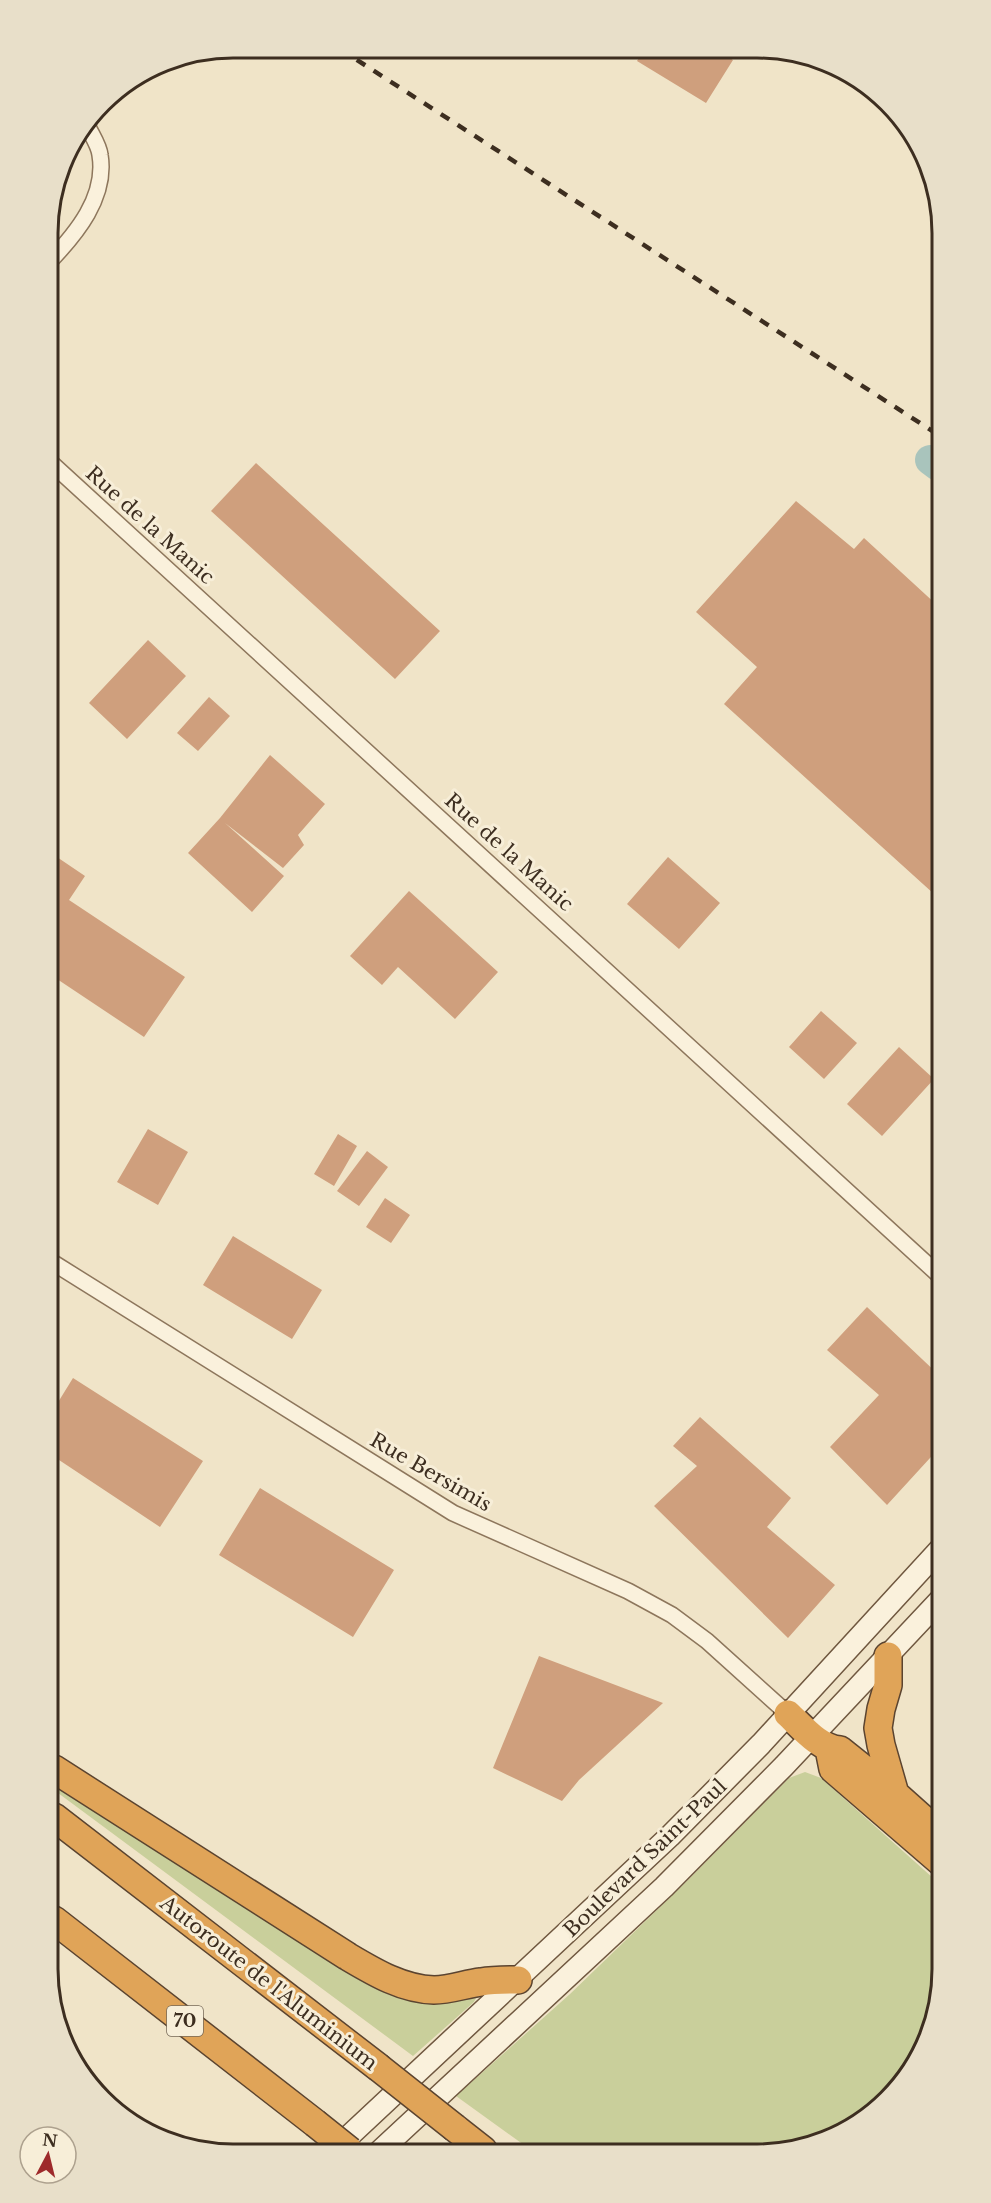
<svg xmlns="http://www.w3.org/2000/svg" width="991" height="2203" font-family="'Libre Baskerville',serif">
<style>
.green{fill:#c9cf9b}
.lines{fill:none;stroke-linecap:round;stroke-linejoin:round}
.river{stroke:#a9c4bc;stroke-width:30}
.building{fill:#cf9f7d}
.street-casing{stroke:#8d765c;stroke-width:18}
.secondary-casing{stroke:#6f573f;stroke-width:24}
.highway-casing{stroke:#5b4430;stroke-width:30}
.street{stroke:#faf1dc;stroke-width:15}
.secondary{stroke:#faf1dc;stroke-width:21}
.highway{stroke:#e0a458;stroke-width:27}
.rail{stroke:#3d2e20;stroke-width:4.5;stroke-dasharray:10 10;stroke-linecap:butt}
.highway-bridge-casing{stroke:#5b4430;stroke-width:30;stroke-linecap:butt}
.highway-bridge{stroke:#e0a458;stroke-width:27}
.labels{text-anchor:middle;stroke-width:6;stroke-linejoin:round;paint-order:stroke}
.shield{fill:#f7eed8;stroke:#756857;stroke-width:1.5}
.shield-label{font-size:18px;font-weight:bold;fill:#3d2e20}
.street-label{font-size:20px;fill:#3d2e20;stroke:#f7eed8}
.rim{fill:none;stroke:#3d2e20;stroke-width:3}
</style>
<rect width="100%" height="100%" fill="#f0e4c8"/>
<path class="green" d="M805 1772 821 1778 942 1886 943 1982 929 2040 897 2092 860 2124 806 2149 531 2150 456 2096 570 1994 687 1881 789 1778Z
M54 1778 436 2002 476 1998 474 2002 413 2056 54 1790Z"/>
<g class="lines">
<path class="river" d="M930 460 938 466"/>
</g>
<path class="building" d="M643 51H719L733 60 706 103 637 61Z
M256 463 440 631 395 679 211 511Z
M796 501 854 549 864 538 938 606 939 889 934 894 724 704 757 667 696 612Z
M50 589 55 593 50 602Z
M148 640 186 676 127 739 89 703Z
M209 697 230 716 198 751 177 733Z
M270 755 325 804 298 835 304 845 283 868 225 823 284 876 252 912 188 853 220 818Z
M51 853 85 876 69 900 185 977 144 1037 51 975Z
M668 857 720 903 679 949 627 904Z
M409 891 498 972 455 1019 398 967 382 985 350 956Z
M821 1011 857 1043 824 1079 789 1047Z
M899 1047 934 1079 882 1136 847 1104Z
M148 1129 188 1152 158 1205 117 1182Z
M338 1134 357 1146 334 1186 314 1174Z
M367 1151 388 1167 359 1206 337 1191Z
M385 1198 410 1215 391 1243 366 1227Z
M233 1236 322 1290 292 1339 203 1285Z
M867 1307 941 1377V1446L887 1505 830 1447 879 1395 827 1350Z
M73 1378 203 1461 160 1527 53 1456 52 1412Z
M700 1417 791 1498 767 1527 835 1585 788 1638 654 1506 697 1466 673 1446Z
M260 1488 394 1570 353 1637 219 1555Z
M539 1656 663 1703 579 1780 562 1801 493 1768Z"/>
<g class="lines">
<g class="street-casing">
<path id="street" d="M49 262C76 234 107 197 100 155 99 145 91 134 87 125
M49 461 940 1276
M52 1262 453 1513 628 1591 672 1615 707 1641 788 1714"/>
</g>
<g class="secondary-casing">
<path id="secondary" d="M333 2151 670 1836 761 1744 941 1548
M380 2151 664 1887 784 1766 941 1599"/>
</g>
<g class="highway-casing">
<path id="highway" d="M888 1656V1685L881 1709 878 1728 881 1745 895 1794
M788 1714C803 1728 819 1748 840 1750L895 1794 942 1836
M829 1749 833 1769 942 1863
M54 1769 347 1956C374 1972 402 1989 434 1990 450 1990 465 1984 481 1982 493 1980 506 1980 518 1980
M54 1817 378 2067
M54 1920 315 2123
M455 2128 483 2150"/>
</g>
<use href="#street" class="street"/>
<use href="#secondary" class="secondary"/>
<use href="#highway" class="highway"/>
<path class="rail" d="M340 49 937 434"/>
<g class="highway-bridge-casing">
<path id="highway-bridge" d="M378 2067 455 2128
M315 2123 350 2151"/>
</g>
<use href="#highway-bridge" class="highway-bridge"/>
</g>
<g class="labels">
<rect class="shield" x="167" y="2006" width="36" height="30" rx="4.5"/>
<g class="shield-label">
<text x="185" y="2027">70</text>
</g>
<g class="street-label">
<text transform="translate(150 525) rotate(42)" y="7">Rue de la Manic</text>
<text transform="translate(509 852) rotate(42)" y="7">Rue de la Manic</text>
<text transform="translate(431 1472) rotate(30)" y="7">Rue Bersimis</text>
<text transform="translate(645 1858) rotate(-44)" y="7">Boulevard Saint-Paul</text>
<text transform="translate(269 1983) rotate(38)" y="7">Autoroute de l'Aluminium</text>
</g>
</g>
<path d="M0 0H991V2203H0ZM233 58H757A175 175 0 0 1 932 233V1969A175 175 0 0 1 757 2144H233A175 175 0 0 1 58 1969V233A175 175 0 0 1 233 58Z" fill="#e8dfc9" fill-rule="evenodd"/>
<path class="rim" d="M233 58H757A175 175 0 0 1 932 233V1969A175 175 0 0 1 757 2144H233A175 175 0 0 1 58 1969V233A175 175 0 0 1 233 58Z"/>
<g transform="translate(48 2155) rotate(7)"><circle r="28" fill="#f7eed8" stroke="#ada18e" stroke-width="1.5"/>
<path d="M0-4.5L10 22L0 15L-10 22Z" fill="#9e2a2b"/>
<text y="-9" font-size="16" font-weight="bold" text-anchor="middle" fill="#3d2e20">N</text>
</g>
</svg>
